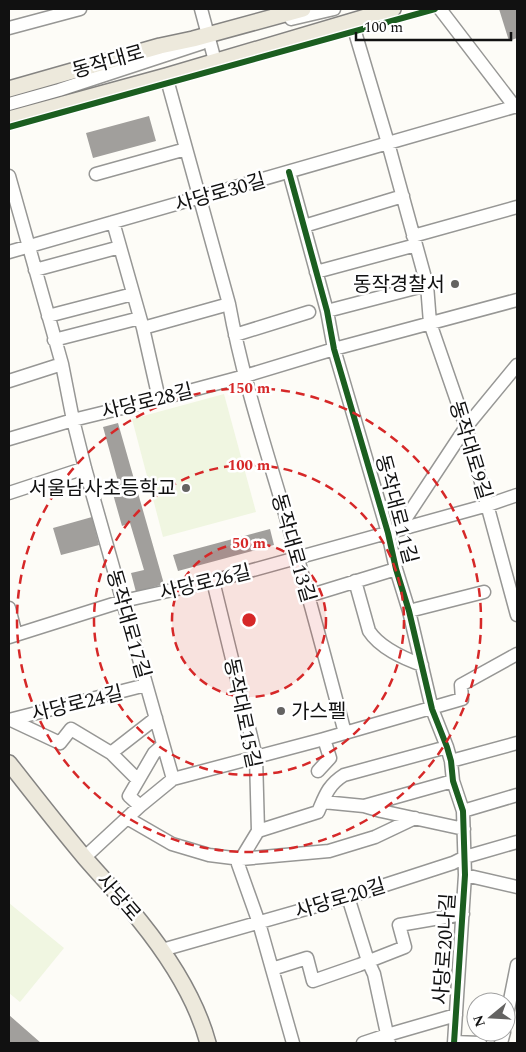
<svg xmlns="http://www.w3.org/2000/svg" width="526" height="1052" font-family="Spectral,'Noto Sans KR',serif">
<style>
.pitch{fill:#f0f6e1}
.building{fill:#a19f9c}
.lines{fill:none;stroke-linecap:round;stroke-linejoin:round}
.minor-casing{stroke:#979795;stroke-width:15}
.major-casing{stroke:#858482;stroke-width:18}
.minor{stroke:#fffffe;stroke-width:12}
.major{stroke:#ede9dc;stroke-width:15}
.cycleway-casing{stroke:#fff;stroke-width:9}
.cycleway{stroke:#1b5e20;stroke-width:6}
.ring{fill:none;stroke:#d62828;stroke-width:2.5;stroke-dasharray:9 6}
.poi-dot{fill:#646362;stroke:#fff;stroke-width:2}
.labels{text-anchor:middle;stroke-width:5;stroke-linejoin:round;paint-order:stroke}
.street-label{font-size:20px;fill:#111;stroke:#fff}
.poi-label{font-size:20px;fill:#111;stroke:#fff;text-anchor:end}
.centre{fill:#d62828;stroke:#fff;stroke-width:2.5}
.ring-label{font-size:15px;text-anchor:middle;font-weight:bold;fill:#d62828;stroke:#fff;stroke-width:5;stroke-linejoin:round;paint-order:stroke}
</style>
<rect width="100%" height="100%" fill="#fdfcf7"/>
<path class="pitch" d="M224 394 256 512 163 537 132 419Z
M9 903 64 948 20 1002 9 993Z"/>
<path class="building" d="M499 9H517V38L509 41Z
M149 116 156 141 93 158 86 133Z
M118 423 164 584 136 592 131 573 144 570 130 523 122 526 111 487 119 485 103 427Z
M92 517 99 545 61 555 53 528Z
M270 529 274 545 178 571 173 555Z
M9 1015 41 1043H9Z"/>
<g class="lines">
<g class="minor-casing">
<path id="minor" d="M201 9 215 61
M440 9 515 107H517
M291 19 334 9
M352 22 388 143 427 285 430 323 466 427 517 615
M9 28 80 9
M166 76 229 304C242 376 265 446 286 517 307 589 326 661 345 733
M9 104 59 90 202 43
M289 172 327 311 334 349 388 533 396 569 409 611 432 709 447 747 451 761 453 781 463 811 465 875 454 1043
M96 174 186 149
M9 176 62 364 73 420 85 468 173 779
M113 222 143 328 159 399
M304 226 403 196
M413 236 517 207
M9 252 517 106
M35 270 120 247
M316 272 416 245
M327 311 427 285
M48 316 133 294
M143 328 229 304
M235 335 309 312
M54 340 140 318
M9 381 62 364
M9 439 73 420 159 399 245 376 334 349 517 300
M9 493 85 468
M398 530 466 427 517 365
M213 581 256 757 258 831 238 864 259 923 293 1043
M355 581 369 631C380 648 403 658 422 665
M308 596 396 569
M9 608 16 635
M409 611 484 592
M9 637 123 601 213 581 488 505 517 495
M9 720 146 685
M11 720 60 743 71 729 111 753 138 780
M111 753 156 718
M451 761 517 743
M318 771 330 758 324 739
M323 802 364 806 381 811 464 829
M140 806 129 796 154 753 163 745
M364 806 453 781
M463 811 517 795
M127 818 172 844 209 855 241 859 329 851 375 837 415 818
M258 831 318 812C325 796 328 785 344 775L447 747
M85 857 140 806 173 779 324 739 462 699 461 685 517 654
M465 875 517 887
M348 897 368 961 374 974 389 1043
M162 950 348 897 453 863 465 857 517 842
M272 969 307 958 313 981 359 965 405 947 399 925 463 914
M506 1020 517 965
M454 1042 480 1043
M363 1043 387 1035 456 1015
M501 1043 504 1032"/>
</g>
<g class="major-casing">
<path id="major" d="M9 89 160 46 193 39 303 9
M9 119 166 76 393 9
M9 763C34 795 59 827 85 858 103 879 123 899 140 921 169 957 196 999 208 1043"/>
</g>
<use href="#minor" class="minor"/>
<use href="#major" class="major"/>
<g class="cycleway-casing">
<path id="cycleway" d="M9 127 435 9
M289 172 327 311 334 349 388 533 396 569 409 611 432 709 447 747 451 761 453 781 463 811 465 875 454 1043"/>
</g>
<use href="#cycleway" class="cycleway"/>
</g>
<circle cx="249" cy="620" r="77" fill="#d62828" fill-opacity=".12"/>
<g class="ring">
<circle cx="249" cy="620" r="77"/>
<circle cx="249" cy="620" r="155"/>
<circle cx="249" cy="620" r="232"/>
</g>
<g class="poi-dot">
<circle cx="455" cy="284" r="5"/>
<circle cx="186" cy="488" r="5"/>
<circle cx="281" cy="711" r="5"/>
</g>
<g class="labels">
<g class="street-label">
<text transform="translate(108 61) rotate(-16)" y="7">동작대로</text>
<text transform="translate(220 192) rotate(-16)" y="7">사당로30길</text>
<text transform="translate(147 401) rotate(-14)" y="7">사당로28길</text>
<text transform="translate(471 450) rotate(73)" y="7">동작대로9길</text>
<text transform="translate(397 509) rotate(75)" y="7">동작대로11길</text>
<text transform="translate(294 548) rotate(74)" y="7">동작대로13길</text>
<text transform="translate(205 582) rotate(-14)" y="7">사당로26길</text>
<text transform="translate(129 624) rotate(74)" y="7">동작대로17길</text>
<text transform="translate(77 703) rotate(-14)" y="7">사당로24길</text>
<text transform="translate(243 713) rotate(78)" y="7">동작대로15길</text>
<text transform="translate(119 897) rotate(49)" y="7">사당로</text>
<text transform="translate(340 898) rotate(-17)" y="7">사당로20길</text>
<text transform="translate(444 949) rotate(-86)" y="7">사당로20나길</text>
</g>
<g class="poi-label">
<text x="445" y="291">동작경찰서</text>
<text x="176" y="495">서울남사초등학교</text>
<text x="291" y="718" text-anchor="start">가스펠</text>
</g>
</g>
<circle cx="249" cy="620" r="8" class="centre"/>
<g class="ring-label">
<text x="249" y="393">150 m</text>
<text x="249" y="470">100 m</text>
<text x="249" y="548">50 m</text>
</g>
<rect width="526" height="1052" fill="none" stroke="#111111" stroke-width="20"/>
<g transform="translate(491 1017) rotate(252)"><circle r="24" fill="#ffffff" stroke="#a0a0a0"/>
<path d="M0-4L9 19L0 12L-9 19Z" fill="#646362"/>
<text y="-8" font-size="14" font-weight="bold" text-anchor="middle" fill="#111111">N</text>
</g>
<path d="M356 32v8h155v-8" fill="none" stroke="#111111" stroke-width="2.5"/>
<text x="364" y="32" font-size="15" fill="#111111" stroke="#ffffff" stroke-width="4" paint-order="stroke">100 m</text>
</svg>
